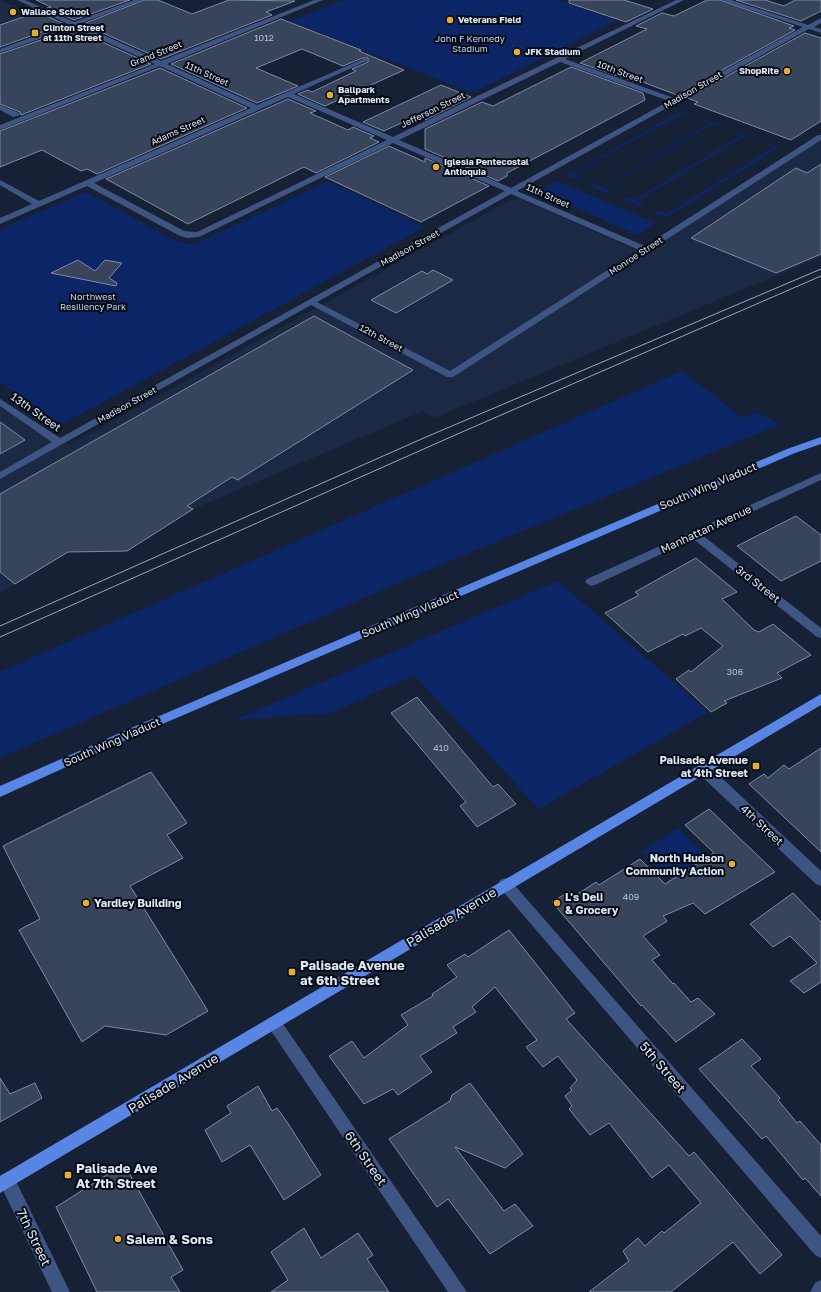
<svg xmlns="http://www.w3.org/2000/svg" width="821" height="1292" font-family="'Golos Text',sans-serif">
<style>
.built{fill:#1c2944}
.green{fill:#0b2566}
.building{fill:#38445b;stroke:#7c8aa4}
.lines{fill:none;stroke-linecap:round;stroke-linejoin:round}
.minor{fill:#3e5483;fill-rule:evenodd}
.major{fill:#5985e5;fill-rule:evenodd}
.tram{stroke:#9ca5b6;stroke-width:1}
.poi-dot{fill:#e3ae34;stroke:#060b14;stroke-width:1.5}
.labels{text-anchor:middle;stroke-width:4;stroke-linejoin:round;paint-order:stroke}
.far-poi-label{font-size:9px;font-weight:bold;fill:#dfe7f6;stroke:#060b14;text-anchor:start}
.number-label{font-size:9px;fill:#b5becf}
.far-park-label{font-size:9px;fill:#c1d5fd;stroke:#060b14}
.far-street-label{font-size:9px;fill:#dfe7f6;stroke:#060b14}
.street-label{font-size:11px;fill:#dfe7f6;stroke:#060b14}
.poi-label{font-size:11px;font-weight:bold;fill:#dfe7f6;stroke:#060b14;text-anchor:end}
.near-street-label{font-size:13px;fill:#dfe7f6;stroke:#060b14}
.near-poi-label{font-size:13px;font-weight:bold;fill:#dfe7f6;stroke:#060b14;text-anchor:start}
</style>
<rect width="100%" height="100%" fill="#162136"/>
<path class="built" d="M0 0 52 24 0 43Z
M821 140V257L434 418 423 411 198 507 127 551 68 552 0 593V398L70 445 510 200 521 199 638 251Z"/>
<path class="green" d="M343 0H558L617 21 472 93 290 21Z
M683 110 693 114 683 113 573 174 580 178 579 179 566 176Z
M704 119 724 126 721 127 713 124 604 187 611 192 606 193 590 186 592 183 602 187 711 123 703 120Z
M736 131 756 138 745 136 637 201 645 205 644 206H639L622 199 625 197 634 200 742 135 735 132Z
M767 143 779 147 667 217 655 213 658 210 667 214 774 147Z
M328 181 425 227 63 424 59 423 0 382V229L86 192 174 240 186 244 197 243Z
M557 181 656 223 640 234H635L539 191Z
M682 371 743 418 756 412 781 424 419 574 0 758V672Z
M558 581 708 712 539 809 414 675 331 713 234 720Z
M678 828 708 857 671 880 641 852Z"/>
<path class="building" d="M36 0H130L74 20 47 8 51 7Z
M144 0H158L192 14 229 0 295 1 266 12 272 15 161 59 83 24Z
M569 0H624L653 9 626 22 569 3Z
M707 0H720L794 26 789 28 795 30 677 95 640 81 641 84 580 63 647 29 636 26 662 13 674 16Z
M736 0H765L784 6 795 0H821V11L801 21Z
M38 12 64 24 0 47V25Z
M281 19 361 50 359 51 404 70 325 106 298 94 308 90 312 92 356 71 352 69 368 62V58H362L343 66 302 49 256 68 298 86 257 103 171 64Z
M73 29 151 64 21 115 20 112 0 104V54Z
M805 33 821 38V121L791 140 694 104 698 102 687 98Z
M571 67 643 93 645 100 507 173V176L498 181 425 149V129L482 102 493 106Z
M160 68 247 108 97 174 87 169 81 171 42 150 0 167V131Z
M441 85 471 97 425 120V112L384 131 363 122Z
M288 99 316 111 310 113 348 130 353 127 374 136 370 138 379 142 316 173 304 167 188 224 106 179Z
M389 146 425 162V158L489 186 421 222 325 177Z
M821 164V254L776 273 691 238 796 168 807 173Z
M78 260 95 271 105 260 122 263 109 278 117 283 116 286 51 273Z
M433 270 453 280 396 313 371 300 422 271 427 274Z
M314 316 413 370 238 480 232 477 187 506 193 509 127 551 68 552 15 584 0 572V494Z
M0 422 25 440 0 454Z
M796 516 821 535V561L781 581 737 546Z
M696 558 737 592 722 599 754 630 759 632 773 624 811 655 777 673 782 678 724 701 727 703 711 712 676 679 689 670 691 672 723 646 701 628 685 636 683 634 648 652 605 613 639 595 635 592Z
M417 697 493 787 498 784 516 804 477 827 460 806 466 802 391 713Z
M821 748V852L749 784 764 774 768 778 784 765 789 769Z
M151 772 187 823 167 835 183 858 130 886 208 1011 166 1035 105 1026 82 1042 19 930 40 919 3 846Z
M709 809 775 872 705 914 693 903 663 916 667 921 643 936 660 955 652 960 673 984 674 983 691 1002 698 998 715 1014 676 1042 642 1005 641 1006 552 902 570 891 573 897 596 882 599 885 640 859 665 884 714 853 685 825Z
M793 893 821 922V982L804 993 790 981 817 963 790 936 773 947 750 924Z
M509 930 575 1013 566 1019 689 1156 694 1152 782 1255 760 1274 733 1242 671 1292H589L629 1261 623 1251 638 1238 645 1246 662 1231 664 1233 701 1203 669 1165 652 1178 609 1123 590 1135 569 1109 572 1106 565 1096 572 1090 570 1088 577 1080 558 1056 543 1067 526 1047 537 1040 495 987 472 1007 476 1012 453 1027 457 1033 420 1056 432 1072 398 1095 393 1089 364 1104 329 1056 352 1041 364 1058 408 1025 401 1015 433 996 432 994 457 977 447 965 465 954 468 957Z
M742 1039 761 1059 751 1066 780 1098 778 1100 797 1123 800 1121 821 1145V1196L805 1178 803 1180 766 1136 762 1139 699 1069Z
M0 1078 10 1094 35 1083 42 1098 0 1122Z
M470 1083 523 1154 505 1168 455 1147 504 1211 515 1204 533 1226 490 1254 448 1199 437 1207 389 1139 450 1101 452 1095Z
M258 1086 272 1111 277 1108 287 1122 321 1175 284 1200 250 1145 222 1162 205 1130 231 1113 227 1106Z
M124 1164 183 1270 171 1277 180 1292H97L56 1207Z
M304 1228 321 1258 358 1233 373 1255 367 1259 389 1292H271L288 1280 271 1252Z"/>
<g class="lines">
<path class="minor" d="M17 0H25L74 22 134 0H143L79 24 161 61 314 0H323L167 64 257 105 363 59H367V61L294 94 393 137 676 0H684L565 59 674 98 803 27 721 0H731L808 25 821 18V23L814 27 821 29V33L809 29 517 191 645 246 818 135H821V140L453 377H447L311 305 0 479V472L52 442 0 406V399L60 438 505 191 393 143 199 237 187 238 178 235 87 186 0 224V218L32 204 0 185V180L39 201 251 108 160 66 0 130V125L155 64 73 27 0 53V49L68 24ZM560 62 669 101 511 188 399 140ZM288 97 387 140 197 232 184 231 94 183ZM511 194 639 250 450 371 317 302Z
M0 105 19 113 20 115 13 117 0 110Z
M821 473V480L702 535 821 628V638L817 637 693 539 595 585 591 586 585 582 587 579Z
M703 764 708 765 821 871V886L816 884 698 773 696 769 698 765Z
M505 878 510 880 821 1236V1258L815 1255 500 888 498 884 500 880Z
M274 1016 279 1018 467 1292H448L269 1028 266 1023 269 1018Z
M7 1173 13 1175 70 1292H52L0 1184 1 1175Z
M821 1280V1292H810L815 1283Z"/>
<path class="major" d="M821 437V444L795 453 139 734 0 797V786L131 728 787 449Z
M821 694V705L0 1193V1176Z"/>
<path class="tram" d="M0 626 426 437 821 269
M0 637 462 432 821 276"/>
</g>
<g class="poi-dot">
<circle cx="13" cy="12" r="4"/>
<circle cx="450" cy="20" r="4"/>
<rect x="31" y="29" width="8" height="8" rx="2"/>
<circle cx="517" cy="52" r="4"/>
<circle cx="787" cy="71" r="4"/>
<circle cx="330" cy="95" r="4"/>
<circle cx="436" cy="167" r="4"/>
<rect x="752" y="762" width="8" height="8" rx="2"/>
<circle cx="732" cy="864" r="4"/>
<circle cx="86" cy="903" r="4"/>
<circle cx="557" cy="903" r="4"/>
<rect x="288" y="968" width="8" height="8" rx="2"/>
<rect x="64" y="1171" width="8" height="8" rx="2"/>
<circle cx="118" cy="1239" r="4"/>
</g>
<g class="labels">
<g class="far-poi-label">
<text x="21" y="15">Wallace School</text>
<text x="458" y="23">Veterans Field</text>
<text x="43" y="31">Clinton Street<tspan x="43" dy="10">at 11th Street</tspan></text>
<text x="525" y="55">JFK Stadium</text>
<text x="779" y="74" text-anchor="end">ShopRite</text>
<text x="338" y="93">Ballpark<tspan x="338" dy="10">Apartments</tspan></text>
<text x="444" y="165">Iglesia Pentecostal<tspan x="444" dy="10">Antioquia</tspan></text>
</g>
<g class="number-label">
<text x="264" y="41">1012</text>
<text x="735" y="675">306</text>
<text x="441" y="751">410</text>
<text x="631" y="900">409</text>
</g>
<g class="far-park-label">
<text x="470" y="42">John F Kennedy<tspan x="470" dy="10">Stadium</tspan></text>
<text x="93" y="300">Northwest<tspan x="93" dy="10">Resiliency Park</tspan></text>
</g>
<g class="far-street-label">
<text transform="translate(156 54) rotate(-22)" y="3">Grand Street</text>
<text transform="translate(620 72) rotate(20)" y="3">10th Street</text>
<text transform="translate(207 74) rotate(24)" y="3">11th Street</text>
<text transform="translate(693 90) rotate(-30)" y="3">Madison Street</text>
<text transform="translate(433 110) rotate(-26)" y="3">Jefferson Street</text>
<text transform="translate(178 131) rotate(-24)" y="3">Adams Street</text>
<text transform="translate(548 196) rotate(24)" y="3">11th Street</text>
<text transform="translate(410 248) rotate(-29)" y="3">Madison Street</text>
<text transform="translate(636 256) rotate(-33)" y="3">Monroe Street</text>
<text transform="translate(381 338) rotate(28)" y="3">12th Street</text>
<text transform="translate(127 405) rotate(-29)" y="3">Madison Street</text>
</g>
<g class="street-label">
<text transform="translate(36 412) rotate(35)" y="4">13th Street</text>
<text transform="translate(708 486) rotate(-23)" y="4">South Wing Viaduct</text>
<text transform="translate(706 529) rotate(-25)" y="4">Manhattan Avenue</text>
<text transform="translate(758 584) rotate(38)" y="4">3rd Street</text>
<text transform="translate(410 614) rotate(-23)" y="4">South Wing Viaduct</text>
<text transform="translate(112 742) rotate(-24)" y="4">South Wing Viaduct</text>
<text transform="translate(762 825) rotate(43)" y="4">4th Street</text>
</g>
<g class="poi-label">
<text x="748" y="764">Palisade Avenue<tspan x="748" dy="13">at 4th Street</tspan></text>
<text x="724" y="862">North Hudson<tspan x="724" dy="13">Community Action</tspan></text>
<text x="565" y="901" text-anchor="start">L's Deli<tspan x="565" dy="13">&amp; Grocery</tspan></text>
<text x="94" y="907" text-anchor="start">Yardley Building</text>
</g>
<g class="near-street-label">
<text transform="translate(451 917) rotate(-31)" y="5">Palisade Avenue</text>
<text transform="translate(663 1067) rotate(49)" y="5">5th Street</text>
<text transform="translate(173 1083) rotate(-31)" y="5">Palisade Avenue</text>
<text transform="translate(366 1158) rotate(55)" y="5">6th Street</text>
<text transform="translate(34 1237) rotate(64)" y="5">7th Street</text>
</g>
<g class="near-poi-label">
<text x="300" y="970">Palisade Avenue<tspan x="300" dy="15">at 6th Street</tspan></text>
<text x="76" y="1173">Palisade Ave<tspan x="76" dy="15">At 7th Street</tspan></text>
<text x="126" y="1244">Salem &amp; Sons</text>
</g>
</g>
</svg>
